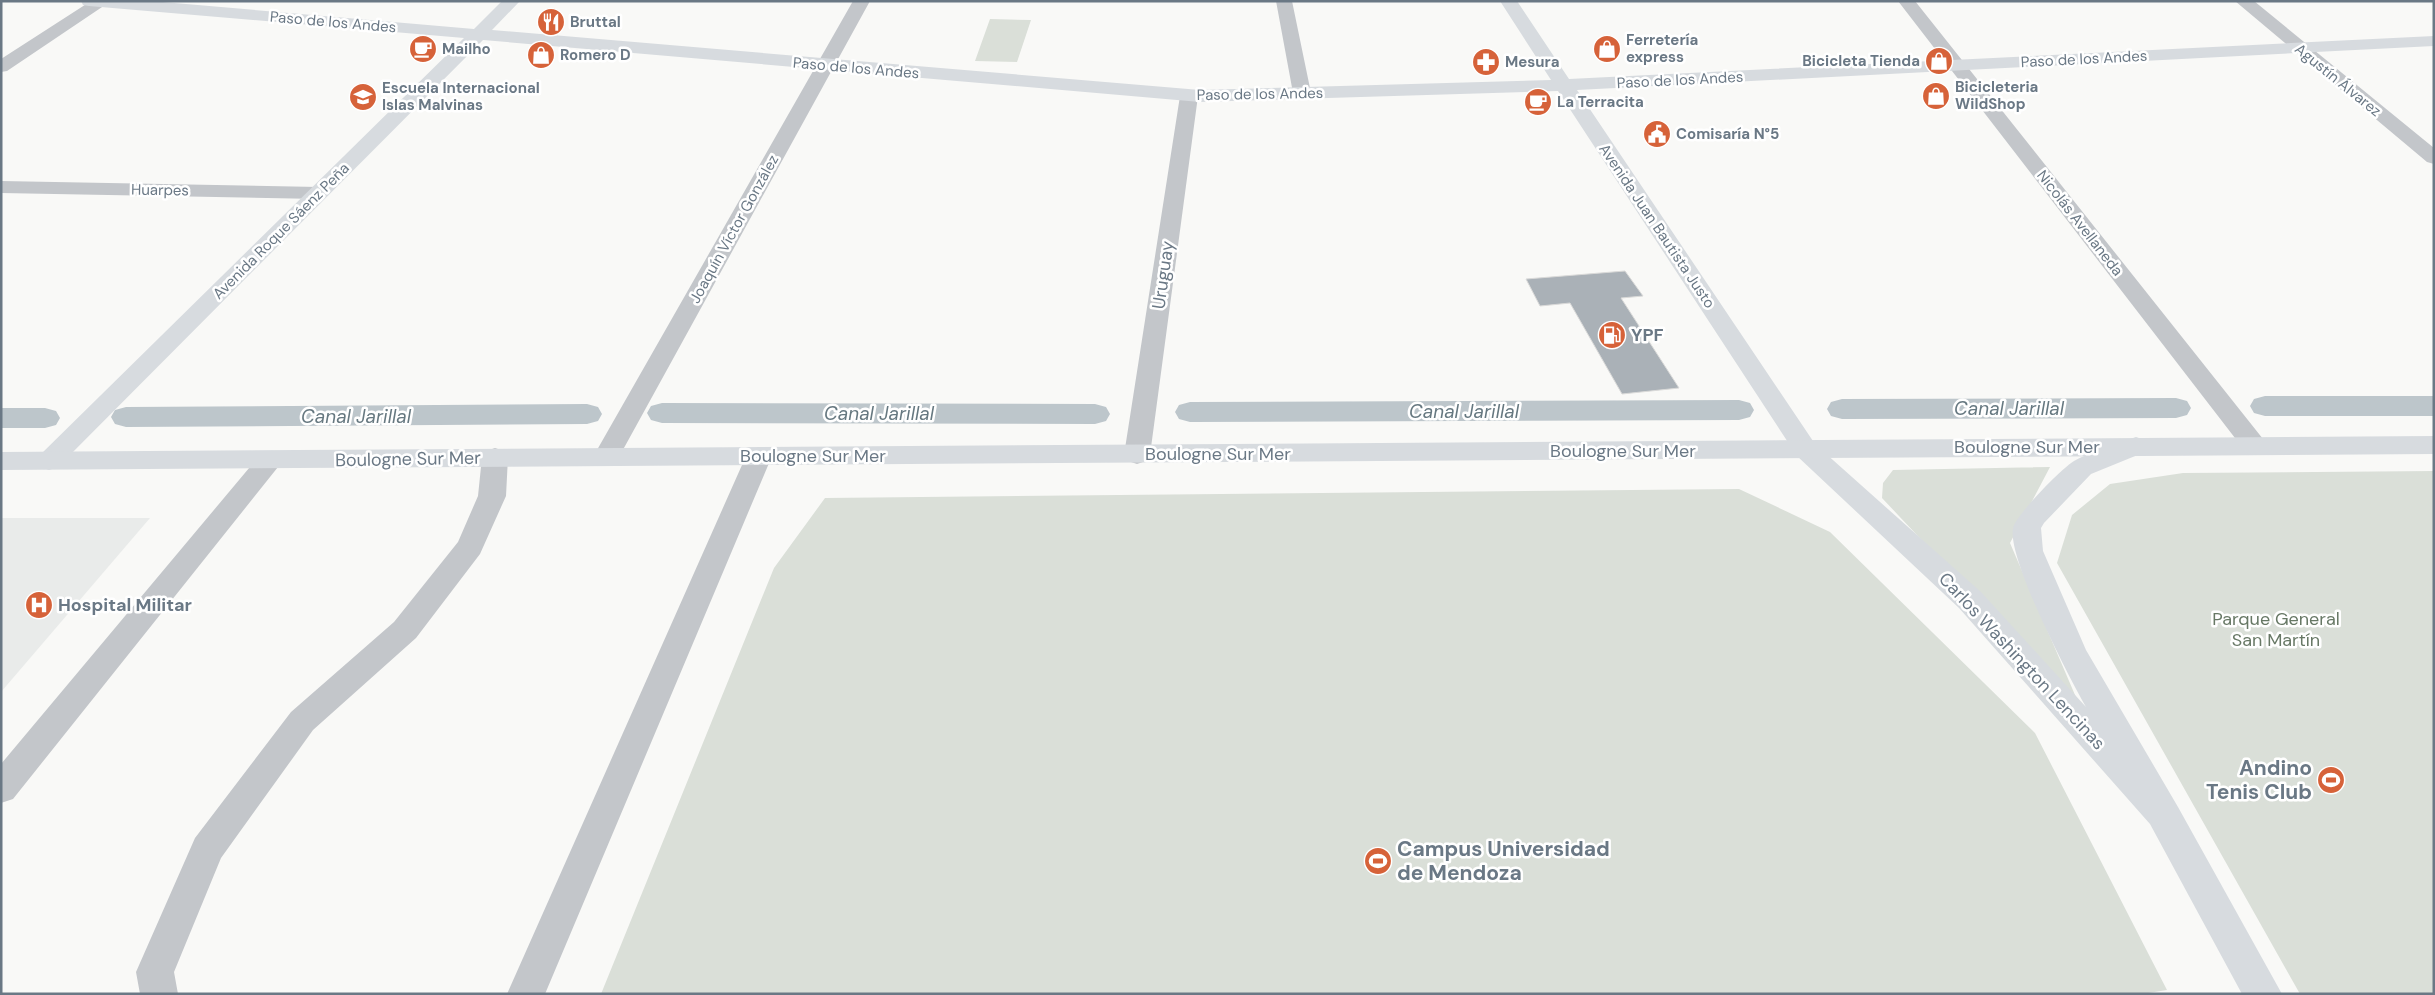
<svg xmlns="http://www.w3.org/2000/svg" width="2435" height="995" font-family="'DM Sans',sans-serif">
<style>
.built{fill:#e9ebea}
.green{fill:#dadfd8}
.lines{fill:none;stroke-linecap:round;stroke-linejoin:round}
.canal{fill:#bdc6cb;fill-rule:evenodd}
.building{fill:#aab1b7;stroke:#dadad9}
.street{fill:#c3c6ca;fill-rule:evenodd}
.secondary{fill:#d7dbdf;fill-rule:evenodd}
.primary{fill:#d7dbdf;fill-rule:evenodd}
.labels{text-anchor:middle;stroke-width:5;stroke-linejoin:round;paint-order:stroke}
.far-street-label{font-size:15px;fill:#6a7885;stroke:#fff}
.far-poi-label{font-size:15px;font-weight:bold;fill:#6a7885;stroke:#fff;text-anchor:start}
.street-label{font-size:18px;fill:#6a7885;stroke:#fff}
.poi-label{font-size:18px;font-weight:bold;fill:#6a7885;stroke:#fff;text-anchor:start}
.park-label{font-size:18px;fill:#677865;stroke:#fff}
.water-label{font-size:19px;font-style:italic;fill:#667880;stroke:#fff}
.near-poi-label{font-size:21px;font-weight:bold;fill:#6a7885;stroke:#fff;text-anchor:end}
</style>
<rect width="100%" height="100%" fill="#f9f9f7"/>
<path class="built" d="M1 518H150L1 692Z"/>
<path class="green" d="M990 19 1031 20 1017 62 975 61Z
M2050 467 2010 543 2081 709 1882 498 1883 483 1893 470Z
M2434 471V994H2300L2057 563 2072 515 2110 484 2183 473Z
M1739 489 1830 532 2035 733 2167 990 2142 994H601L774 568 825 498Z"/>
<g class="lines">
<path class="canal" d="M2265 396H2434V416H2265L2254 413 2250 406 2254 399Z
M2176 398 2187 401 2191 408 2187 415 2176 418 1842 419 1831 416 1827 409 1831 402 1842 399Z
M1739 400 1750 403 1754 410 1750 417 1739 420 1190 422 1179 419 1175 412 1179 405 1190 402Z
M662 403 1095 404 1106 407 1110 414 1106 421 1095 424 662 423 651 420 647 413 651 406Z
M587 404 598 407 602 414 598 421 587 424 126 427 115 424 111 417 115 410 126 407Z
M1 408H45L56 411 60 418 56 425 45 428H1Z"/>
</g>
<path class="building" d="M1625 271 1643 296 1621 298 1679 388 1622 394 1570 303 1540 306 1526 279Z"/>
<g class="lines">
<path class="street" d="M91 1H111L7 71 1 72V59Z
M853 1H870L619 457 615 463 606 466 597 463 593 457Z
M1276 1H1292L1311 93 1309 97H1295L1293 93Z
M1898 1H1915L2263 439 2267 445 2263 451 2254 454 2245 451Z
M2235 1H2254L2434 148V164L2427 162Z
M1189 90 1196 92 1198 96 1150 455 1146 461 1137 464 1128 461 1124 455 1180 96 1182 92Z
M1 181 319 187 326 189 329 193 326 197 319 199 1 193Z
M759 447 768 450 772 456 545 994H507L746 456 750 450Z
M495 448 504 451 508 457 506 496 480 554 416 638 313 730 221 858 174 972 178 994H140L136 972 195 838 291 712 394 622 458 542 478 496 482 457 486 451Z
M269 452 278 455 282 461 278 467 13 799 1 803V764L260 455Z"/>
<path class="secondary" d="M81 1H151L474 29 502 1H520L492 30 1200 90 1551 80 1500 1H1517L1569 79 2434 36V46L1577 90 1815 444 1981 592 2086 707C2069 677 2007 558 2013 528 2015 516 2062 468 2074 461 2090 452 2110 447 2127 440L2136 437 2145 440 2149 446 2145 452 2091 474 2044 523 2041 528 2043 551 2086 650 2178 807 2282 994H2242L2150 824 1959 608 1797 456 1558 91 1200 102 483 40 58 467 49 470 40 467 36 461 40 455 464 38 89 6 83 5Z"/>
<path class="primary" d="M2434 436V454L1 470V452Z"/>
</g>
<defs>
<g id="restaurant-disc" transform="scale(1.4375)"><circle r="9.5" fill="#d66239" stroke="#fff"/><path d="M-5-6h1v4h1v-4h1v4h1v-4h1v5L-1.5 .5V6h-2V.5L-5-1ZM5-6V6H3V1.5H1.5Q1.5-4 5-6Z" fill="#fff"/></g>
<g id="cafe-disc" transform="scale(1.4375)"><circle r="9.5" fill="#d66239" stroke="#fff"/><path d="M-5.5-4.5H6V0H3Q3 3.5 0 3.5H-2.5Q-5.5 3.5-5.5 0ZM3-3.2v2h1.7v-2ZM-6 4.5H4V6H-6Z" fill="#fff"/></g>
<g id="shop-disc" transform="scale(1.4375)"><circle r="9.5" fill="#d66239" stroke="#fff"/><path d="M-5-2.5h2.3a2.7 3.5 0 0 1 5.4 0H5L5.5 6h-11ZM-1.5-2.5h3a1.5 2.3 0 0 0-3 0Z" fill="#fff"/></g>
<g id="pharmacy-disc" transform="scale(1.4375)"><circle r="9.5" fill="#d66239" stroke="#fff"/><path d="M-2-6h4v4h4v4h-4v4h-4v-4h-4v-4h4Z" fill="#fff"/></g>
<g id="university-disc" transform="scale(1.4375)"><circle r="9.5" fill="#d66239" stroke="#fff"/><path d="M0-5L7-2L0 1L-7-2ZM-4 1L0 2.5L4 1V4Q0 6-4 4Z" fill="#fff"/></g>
<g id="civic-disc" transform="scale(1.4375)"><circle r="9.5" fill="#d66239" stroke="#fff"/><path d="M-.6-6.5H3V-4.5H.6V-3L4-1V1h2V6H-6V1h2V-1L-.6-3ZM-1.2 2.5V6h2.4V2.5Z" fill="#fff"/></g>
<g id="fuel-disc" transform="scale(1.4375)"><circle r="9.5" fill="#d66239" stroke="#fff"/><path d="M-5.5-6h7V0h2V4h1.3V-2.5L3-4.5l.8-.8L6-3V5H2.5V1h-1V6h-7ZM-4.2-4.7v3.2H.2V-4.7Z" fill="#fff"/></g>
<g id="hospital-disc" transform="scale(1.4375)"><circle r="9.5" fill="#d66239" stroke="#fff"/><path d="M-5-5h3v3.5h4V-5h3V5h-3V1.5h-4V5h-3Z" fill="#fff"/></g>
<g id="stadium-disc" transform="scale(1.4375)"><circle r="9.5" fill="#d66239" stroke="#fff"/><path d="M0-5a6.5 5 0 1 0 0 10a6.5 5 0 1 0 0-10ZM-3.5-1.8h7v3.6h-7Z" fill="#fff"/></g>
</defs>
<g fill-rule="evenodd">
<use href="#restaurant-disc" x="551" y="22"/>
<use href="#cafe-disc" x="423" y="49"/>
<use href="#shop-disc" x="1607" y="49"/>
<use href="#shop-disc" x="541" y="55"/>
<use href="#shop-disc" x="1939" y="61"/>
<use href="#pharmacy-disc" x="1486" y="62"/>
<use href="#shop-disc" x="1936" y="96"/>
<use href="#university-disc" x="363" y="97"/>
<use href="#cafe-disc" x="1538" y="102"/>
<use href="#civic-disc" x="1657" y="134"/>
<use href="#fuel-disc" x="1612" y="335"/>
<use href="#hospital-disc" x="39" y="605"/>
<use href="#stadium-disc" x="2331" y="780"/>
<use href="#stadium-disc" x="1378" y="861"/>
</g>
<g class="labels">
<g class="far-street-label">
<text transform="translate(333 22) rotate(5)" y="5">Paso de los Andes</text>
<text transform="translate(2084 59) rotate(-3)" y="5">Paso de los Andes</text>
<text transform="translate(856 68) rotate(5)" y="5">Paso de los Andes</text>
<text transform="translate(1680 80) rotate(-3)" y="5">Paso de los Andes</text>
<text transform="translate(2338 80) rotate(39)" y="5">Agustín Álvarez</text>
<text transform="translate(1260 94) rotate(-1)" y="5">Paso de los Andes</text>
<text transform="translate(160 190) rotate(1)" y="5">Huarpes</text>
<text transform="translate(2080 223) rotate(52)" y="5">Nicolás Avellaneda</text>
<text transform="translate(1657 226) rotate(56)" y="5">Avenida Juan Bautista Justo</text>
<text transform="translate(734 229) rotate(-61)" y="5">Joaquín Víctor González</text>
<text transform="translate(281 231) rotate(-45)" y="5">Avenida Roque Sáenz Peña</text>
</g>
<g class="far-poi-label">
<text x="570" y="27">Bruttal</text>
<text x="1626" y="45">Ferretería<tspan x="1626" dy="17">express</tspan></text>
<text x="442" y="54">Mailho</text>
<text x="560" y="60">Romero D</text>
<text x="1920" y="66" text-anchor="end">Bicicleta Tienda</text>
<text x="1505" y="67">Mesura</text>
<text x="1955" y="92">Bicicleteria<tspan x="1955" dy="17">WildShop</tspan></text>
<text x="382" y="93">Escuela Internacional<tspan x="382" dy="17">Islas Malvinas</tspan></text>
<text x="1557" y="107">La Terracita</text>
<text x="1676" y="139">Comisaría N°5</text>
</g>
<g class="street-label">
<text transform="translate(1163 275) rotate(-82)" y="6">Uruguay</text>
<text x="2027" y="453">Boulogne Sur Mer</text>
<text x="1623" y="457">Boulogne Sur Mer</text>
<text x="1218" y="460">Boulogne Sur Mer</text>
<text x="813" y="462">Boulogne Sur Mer</text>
<text transform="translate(408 459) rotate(-1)" y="6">Boulogne Sur Mer</text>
<text transform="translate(2022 661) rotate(47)" y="6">Carlos Washington Lencinas</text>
</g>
<g class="poi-label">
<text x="1631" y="341">YPF</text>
<text x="58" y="611">Hospital Militar</text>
</g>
<g class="park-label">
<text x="2276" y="625">Parque General<tspan x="2276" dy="21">San Martín</tspan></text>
</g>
<g class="water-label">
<text x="2009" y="415">Canal Jarillal</text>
<text x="1464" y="418">Canal Jarillal</text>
<text x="879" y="420">Canal Jarillal</text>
<text x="356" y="423">Canal Jarillal</text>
</g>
<g class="near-poi-label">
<text x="2312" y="775">Andino<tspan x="2312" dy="24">Tenis Club</tspan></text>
<text x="1397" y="856" text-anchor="start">Campus Universidad<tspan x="1397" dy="24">de Mendoza</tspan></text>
</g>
</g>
<rect width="2435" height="995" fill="none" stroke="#6a7885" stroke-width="5"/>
</svg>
